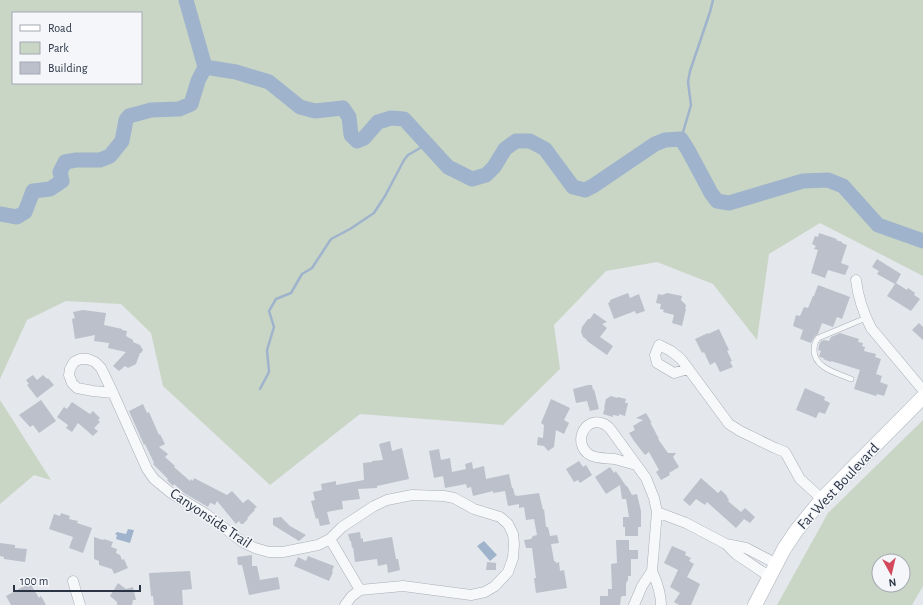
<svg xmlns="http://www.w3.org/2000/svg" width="923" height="605" font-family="'Alegreya Sans',sans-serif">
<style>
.green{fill:#c9d6c5;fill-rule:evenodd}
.water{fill:#9fb4cc}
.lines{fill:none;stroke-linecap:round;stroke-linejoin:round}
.stream{stroke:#9fb4cc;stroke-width:2.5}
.river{stroke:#9fb4cc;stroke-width:15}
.building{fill:#bbc0ca}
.lane-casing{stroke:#a9aeb7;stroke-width:6}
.street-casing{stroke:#a9aeb7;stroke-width:11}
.secondary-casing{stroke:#a9aeb7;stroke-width:15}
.lane{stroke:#f7f8fa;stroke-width:5}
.street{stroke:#f7f8fa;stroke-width:10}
.secondary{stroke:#fff;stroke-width:14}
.labels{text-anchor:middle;stroke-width:3;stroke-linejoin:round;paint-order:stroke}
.street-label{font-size:15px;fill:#2b3445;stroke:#f4f6f9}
</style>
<rect width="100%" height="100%" fill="#e4e7ec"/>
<path class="green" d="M0 0H923V276L820 223 769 254 757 340 713 284 657 262 606 271 554 325 560 369 503 425 360 414 270 485 163 386 151 333 121 304 66 301 27 320 0 379ZM13 13H141V83H13Z
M0 400 51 480 34 475 0 504Z
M923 420V586L912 605H777L828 513ZM879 561H903V585H879Z"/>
<path class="water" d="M128 529 134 530 130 543 116 539 117 535 115 534 117 532 126 534Z
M484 541 497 555 490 561 477 546Z"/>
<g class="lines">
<path class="stream" d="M681 139 691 105 688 82 690 71 710 12 713 0
M260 389 269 372 267 350 274 327 269 311 276 299 291 293 302 274 312 268 331 239 350 229 374 213 385 196 404 160 408 155 427 144"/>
<path class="river" d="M186 0 205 67
M0 214 17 217 25 212 33 191 50 189 62 181 60 172 65 162 76 160H100L110 156 122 141 126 120 129 116 151 110 179 109 191 104 198 81 205 67 236 72 269 82 300 107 315 111 343 108 349 117 351 135 357 141 364 138 378 122 391 118 404 119 448 167 472 179 486 175 494 167 505 149 516 141H530L545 149 573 187 585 190 593 186 655 144 665 140 681 139 688 150 711 193 717 201 729 203 803 181 828 180 843 186 878 225 923 241"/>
</g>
<path class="building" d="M819 233 837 239 836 240 842 242V243L847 245 841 263 849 266 845 275 828 270 825 278 811 273 818 250 814 249 816 246 812 244 815 236 818 237Z
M877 259 901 274 896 283 907 290 908 288 915 293 914 295 920 299 911 311 887 296 895 284 877 274 879 271 872 267Z
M818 285 850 297 842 319 837 317 833 327 822 323 818 334 815 336 811 343 800 339 803 330 793 326 796 315 800 316 804 307 808 308 813 296H814Z
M628 293 630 298 639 294 645 311 636 314 635 311 614 319 608 303 610 302V300Z
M667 293 682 296 681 300 686 305 685 309H686L682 326 672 323 674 315 663 312 664 310 660 309 661 304 656 303 658 294 662 295Z
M83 310 106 313 104 325 122 329V330L127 331 126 336 133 340V342L140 345 143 350 141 353H140L136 364 128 368 125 366 119 371 113 366 126 352 108 348 109 343 94 341 95 335 75 339 72 319 75 318 73 312Z
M594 313 607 322 602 324 607 328 600 337 613 346 607 355 587 341V340L583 337 581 332 582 327 588 319H590Z
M919 323 923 327V340L912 330Z
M719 329 729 350 727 351 732 361 730 362 733 367 720 372 715 362 710 365 704 352 702 353 695 339 708 333V334Z
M840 333 859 339 858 342 863 343 862 346 865 347 864 351 876 354 875 357 881 359 876 374 882 376 880 382 888 385 884 396 877 394 876 396 854 389 860 370 831 361V362L823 359 824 358 820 357 819 356 821 351 818 350 819 346V345L821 341 824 340 829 341 831 337Z
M33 375 37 380 43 375 47 379 48 378 54 385 37 398 27 385 29 384 26 380Z
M588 385H592L593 390 594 389 599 409 590 411 587 401 576 403 573 389Z
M805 388 825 397 824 400 830 403 825 414 819 412 816 418 796 410Z
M611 396 617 398 618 397 626 399 625 403H628L625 416 619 414V416L613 415V417L603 414 605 407 604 408 606 399Z
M551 399 570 408 564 420 569 423 564 434 556 430 554 447 548 451 544 446 537 445 538 437 543 438 544 425 541 423Z
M41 400 56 421 39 433 33 425 30 427 19 415Z
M72 402 90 414 93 411 100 418 98 420 100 422 94 428 98 431 93 436 78 423 72 432 66 428 68 425 57 417 64 407 67 409Z
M143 404 147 413 149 412 159 435 160 434 165 444 159 447 168 454 165 457 175 466 174 467 190 481 191 479 193 481 194 478 227 495 232 491 243 503 248 499 257 507 254 509 255 510 247 518 248 519 243 524H241L239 521 236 524 217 501 215 505 211 503H210L208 507 184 493 174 484 173 486 167 480 168 479 153 464 154 463 145 444 144 445 129 411Z
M646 413 652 423 650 422 659 439H658L668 453H676L673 457 679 467 669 473 670 475 661 480 656 472 659 470 649 452 645 455 634 441 629 433 635 430 633 426 643 420 636 418Z
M390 441 392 451 402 448 409 479 377 486V488L358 489 360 499 342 501 343 509 327 512 330 524 320 526 318 518 316 519 311 501 315 500 313 492 322 490 321 484 336 481V485L364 480 363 463 372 462V461L383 460 379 444Z
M439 449 441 460 450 458 452 472 466 469 465 464 472 462 473 469 484 466 486 479 509 474 512 488H513L515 496 516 495 517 496 539 493 543 510 544 509 546 527H548L550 536 557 535 559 543 551 544 554 561H555L556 563 559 562 560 571 564 570 567 588 536 593 534 578H536L532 548H526L524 540 531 539 533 536 537 535 534 519 526 520 524 507 519 508V504L508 506 505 491 493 493V491L473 496 471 487 467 488 466 484 445 488 443 476 434 478 429 451Z
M579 461 583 467 586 465 592 475 580 483 578 480 574 482 566 469Z
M610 467 614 473 616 471 618 475V474L626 486H627L632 495 637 494 641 511V527H638V536H625V527H623V517H629L626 499H622L620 485 606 494 595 477Z
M701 478 718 493 721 490 727 496V497L729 500 728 501 729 502 741 512 745 508 755 517 750 523 744 519 736 528 707 502 705 505 696 499 690 506 683 500Z
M61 513 70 516 69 519 78 521 77 523 92 528 83 553 69 548 73 537 49 529 54 514 60 516Z
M281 517 290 526 306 535 299 541 273 525V518Z
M360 532 361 539 363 538V542L392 537 396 559H398L400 570 388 573 387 564 378 566 377 559 355 562 353 547 352 548 351 541H350L348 534Z
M94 537 103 540 104 539 113 542 111 547 117 549 116 553 120 555 122 560 124 559 128 568 114 574 112 569 99 565V561L94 559Z
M616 540H629V550H638V559H631V576H628V580L626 583V596H622V597H621L620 605H600V596H608V589H612L611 564 617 563Z
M0 543 15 545V548L27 549 25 562 4 559V557L0 556Z
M672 546 686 552 685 555 691 558 689 561 694 564 687 577 700 584 691 605H679L674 602 680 593 670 587 678 570 664 563Z
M252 555V566H257L260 580 278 577 280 589 249 595 242 565H238L237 557Z
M308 556 334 566 332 571 333 572 329 581 294 566 298 557 306 561Z
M487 562 496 563V570H486Z
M190 571 192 589 182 590 183 605H154L153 596H151L149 573Z
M30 583 39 598 41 596 46 605H11L6 596Z
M118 583 126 589 133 587 136 600H133L132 605H117V602L110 596Z"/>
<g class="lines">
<g class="lane-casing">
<path id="lane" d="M851 379C837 373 814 368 814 350 814 345 815 342 818 338L866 318"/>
</g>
<g class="street-casing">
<path id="street" d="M856 280C858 298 863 312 871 328L923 390
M688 369 674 373 657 363 655 355 659 345 671 351 681 359 729 424 740 431 775 448 785 452 800 479 822 499
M113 393 93 391 77 388 72 383 69 375 70 369 74 362 80 359H88L95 362 101 368 113 393 147 469 154 479 171 493 206 514 244 543 255 548 269 552H283L318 545 330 539 342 527 374 506 387 500 412 495 444 496 454 498 474 509 500 517 508 524 513 534 514 544 513 558 508 572 495 586 485 592 471 595 403 586 360 590
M657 512 686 523 726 544 746 548 777 564
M330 539 360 590
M726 544 736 554 770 577
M652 571C657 582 661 593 661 605
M73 581 80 605
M345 605 352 596 360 590
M634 605 642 586 652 571 657 512 654 498 646 478 611 430C609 428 607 425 604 424 584 415 572 444 590 455 597 459 607 458 615 459 622 461 629 463 636 465"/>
</g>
<g class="secondary-casing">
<path id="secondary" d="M755 605 784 549 796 531 822 499 923 397"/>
</g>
<use href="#lane" class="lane"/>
<use href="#street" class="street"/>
<use href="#secondary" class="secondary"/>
</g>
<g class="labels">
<g class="street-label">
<text transform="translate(838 486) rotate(-47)" y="5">Far West Boulevard</text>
<text transform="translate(211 518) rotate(34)" y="5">Canyonside Trail</text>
</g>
</g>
<rect x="12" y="12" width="130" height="72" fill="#f4f6f9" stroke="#a4a8b1"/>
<rect x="20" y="25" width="20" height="6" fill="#ffffff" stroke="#a4a8b1"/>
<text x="48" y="32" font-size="12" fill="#2b3445">Road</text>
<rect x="20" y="42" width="20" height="12" fill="#c9d6c5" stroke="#a4a8b1"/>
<text x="48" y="52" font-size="12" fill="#2b3445">Park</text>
<rect x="20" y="62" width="20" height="12" fill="#bbc0ca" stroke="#a4a8b1"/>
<text x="48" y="72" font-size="12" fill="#2b3445">Building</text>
<g transform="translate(891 573) rotate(172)"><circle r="19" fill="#f4f6f9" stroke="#a4a8b1"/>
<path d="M0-3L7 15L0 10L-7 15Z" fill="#d1495b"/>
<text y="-6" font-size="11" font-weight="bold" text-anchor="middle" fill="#2b3445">N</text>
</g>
<path d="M14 585v6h126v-6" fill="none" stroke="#2b3445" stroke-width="2"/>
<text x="20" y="585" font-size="12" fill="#2b3445" stroke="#f4f6f9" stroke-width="3" paint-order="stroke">100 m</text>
</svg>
